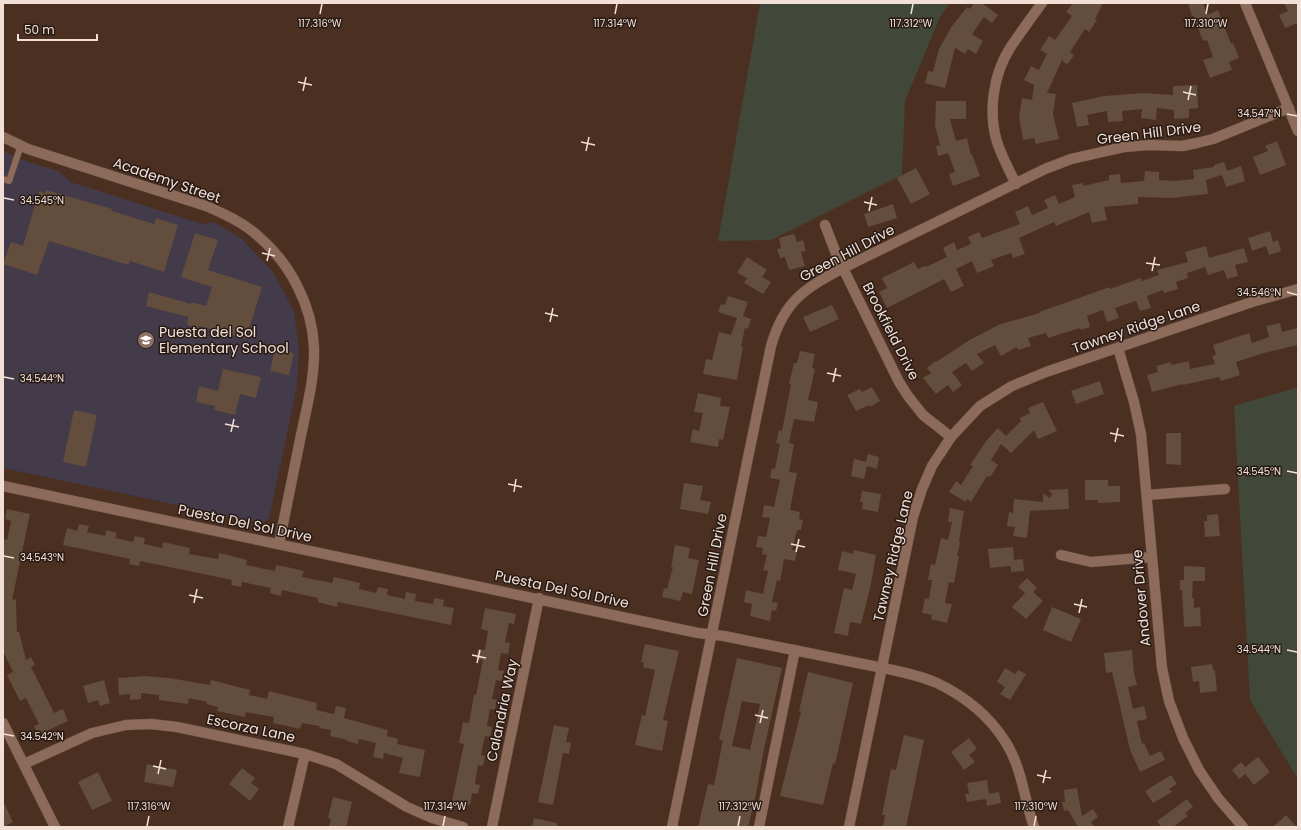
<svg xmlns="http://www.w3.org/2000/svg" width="1301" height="830" font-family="Poppins,sans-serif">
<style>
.education{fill:#433a4a}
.green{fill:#414839}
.building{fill:#634d3c;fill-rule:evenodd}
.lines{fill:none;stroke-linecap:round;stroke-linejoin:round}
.service-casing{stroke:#664e41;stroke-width:7}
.minor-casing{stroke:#664e41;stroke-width:11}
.tertiary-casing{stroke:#664e41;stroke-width:11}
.service{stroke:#8c6b5b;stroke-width:6}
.minor{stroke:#8c6b5b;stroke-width:10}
.tertiary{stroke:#8c6b5b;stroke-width:10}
.ticks{fill:none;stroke:#f2dfd6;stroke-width:1.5}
.labels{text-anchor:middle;stroke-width:3;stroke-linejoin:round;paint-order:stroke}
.street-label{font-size:14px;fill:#f2dfd6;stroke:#271a14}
.poi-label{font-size:14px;fill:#f2dfd6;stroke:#271a14;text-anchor:start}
.ticks-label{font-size:10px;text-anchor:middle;fill:#f2dfd6;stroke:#271a14;stroke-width:3;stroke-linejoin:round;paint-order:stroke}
</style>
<rect width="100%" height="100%" fill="#4b2f20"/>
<path class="education" d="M3 151 28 162 58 171 71 182 202 224 214 222 241 238 273 272 294 311 299 349 297 386 269 519 262 523 3 468Z"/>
<path class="green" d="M760 3H950L940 17 905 101 902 175 771 240 718 241Z
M1298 387V779L1250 700 1234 406Z"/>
<path class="building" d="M974 3H982L998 15 992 23 984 17 972 34 983 41 976 54 968 49 965 54 955 48 945 88 925 83 928 71 933 72 939 49 952 26 967 7 970 9Z
M1073 3H1103L1095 19 1097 20 1089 32 1085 29 1070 52 1074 55 1068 64 1063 62V58L1047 93 1056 94 1053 114 1059 139 1036 144 1034 138 1023 140 1019 117 1022 98 1032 100 1034 85 1024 80 1031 66 1039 70 1047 54 1040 50 1049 36 1055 40 1072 16 1066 12Z
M1188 3H1203L1207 15 1218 10 1231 44 1233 43 1239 58 1229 62 1232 70 1210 78 1203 60 1213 57 1207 40 1203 41 1193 15 1192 16Z
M1284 3H1298V23L1285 28 1279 15 1288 11Z
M1197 85 1198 108 1189 109V118L1174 119V110L1157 108 1156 120 1141 118 1142 109 1122 111 1123 121 1108 122 1107 111 1087 115 1089 125 1077 127 1072 103 1104 96 1144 93 1173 95V86Z
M936 101H966V119H950L956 141 967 138 971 155 972 154 980 176 953 186 949 174 955 172 948 153 938 156 936 146 940 145 935 125Z
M1277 141 1286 165 1260 175 1253 157 1268 151 1265 146Z
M1224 162 1227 171 1241 166 1245 181 1226 187 1222 175 1206 180 1208 194 1171 198 1138 197V204L1104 207 1107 220 1092 223 1089 212 1056 226 1054 222 1019 238 1025 254 1013 258 1011 253 991 260 994 266 977 273 972 261 956 269 964 286 951 292 944 279 887 308 879 292 887 288 882 278 914 262 918 269 925 266 926 267 947 257 943 248 954 242 957 250 971 244 968 237 979 232 982 238 1020 224 1015 212 1028 206 1032 215 1048 208 1044 200 1055 195 1059 204 1075 197 1072 185 1083 183V186L1109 180V175L1120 174 1121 183 1144 181 1145 171 1159 172V180L1175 181 1194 179 1193 170 1214 167V165Z
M916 168 930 194 911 204 897 178Z
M46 190 112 209V211L154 224 156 218 178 225 164 272 130 261 129 265 49 241 37 275 3 264 11 242 23 246 39 191 45 193Z
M893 204 897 218 868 227 864 214Z
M1270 231 1273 242 1278 240 1281 251 1269 255 1266 246 1252 251 1248 238Z
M195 233 218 240 208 270 262 287 246 339 199 326V328L187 325 188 317 146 306 149 292 191 304V302L206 306 212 287 181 277Z
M794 234 797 242 803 240 806 251 801 252 805 266 789 270 785 257 780 258 777 249 781 248 779 238Z
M1206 246 1209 258 1244 248 1248 262 1235 265 1238 276 1227 279 1224 270 1208 275 1205 267 1187 273 1188 278 1176 282 1178 289 1164 293 1163 290 1147 296 1151 308 1140 311 1136 301 1115 308 1119 318 1107 322 1103 310 1087 316 1090 327 1081 330 1080 328 1048 338 1046 333 1028 338 1031 346 1018 350 1017 347 1001 356 995 345 977 354 984 363 972 371 966 363 952 372 962 385 953 392 948 385 936 394 923 378 931 373 927 368 935 361 936 362 968 341 998 325 1040 313 1039 312 1110 287V289L1141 278 1142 281 1159 275 1157 270 1188 262 1185 252Z
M747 257 767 270 762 277 771 282 763 294 744 283 747 278 737 273Z
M728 296 748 302 743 316 751 319 748 329 745 328 741 347H743L737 380 703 374 706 359 712 360 719 332 731 335 737 318 718 312 721 304 725 305Z
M832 305 839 319 810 332 803 317Z
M1280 323 1282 332 1298 328V345L1264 353 1236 362 1240 375 1221 381 1219 377 1183 385V384L1152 392 1147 375 1158 372 1156 366 1171 362V365L1189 361 1190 369 1215 364 1212 356 1216 355 1213 345 1249 333 1252 343 1269 337 1266 326Z
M275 349 294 353 289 375 270 371Z
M800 351 815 354 812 368 815 369 808 400 818 402 814 422 794 419 789 443 794 444 789 472 797 473 790 510 800 512 799 519 803 520 801 530H797L792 550 797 551 795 561 784 559 780 581 777 580 772 602 778 603 776 611 772 610 770 621 750 616 752 604 744 602 746 590 763 594 768 571 763 570 767 555 762 554 763 548 756 547 758 536 766 537 770 518 762 517 764 505 774 507 780 480 770 478 772 468 775 469 780 444 776 443 779 430 782 431 791 384H789L794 363H797Z
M223 369 261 377 256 398 240 394 235 415 214 410 215 406 196 402 199 386 218 391Z
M1100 381 1104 394 1076 404 1071 391Z
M872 387 880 401 870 407 869 405 856 411 847 395 860 389 862 392Z
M698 393 721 398 720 406 730 407 723 440 719 439 718 447 690 442 693 429 699 431 703 413 694 412Z
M1043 402 1057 431 1038 439 1034 430 1011 453 1001 444 991 460 998 465 990 477 987 476 971 502 967 499 966 502 949 492 956 481 961 485 973 466 970 465 986 441 998 428 1006 436 1021 421 1020 418 1030 413 1028 408Z
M74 410 97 415 86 467 63 462Z
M1166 433H1181V465L1166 464Z
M868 454 879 457 877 469 867 466 864 479 851 476 854 459 866 462Z
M1085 480H1108V486H1120V502L1098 503V500H1085Z
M684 483 703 486 700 500 711 502 708 514 680 509Z
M1068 489 1069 509 1030 511 1027 538 1013 536 1015 527 1007 526 1009 512 1013 513 1014 499 1043 502V493L1050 498 1052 494 1048 490Z
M862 491 881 494 878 512 862 509 863 502H860Z
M950 508 964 511 959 542 960 543 957 556H959L954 583 949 582 945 603 952 604 947 623 931 619 932 615 922 613 925 598 929 599 932 580H928L931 564 935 565 941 538 948 540 952 522H948Z
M7 509 30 514 12 600 16 599 17 632H19L26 660 31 657 35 665 31 667 54 713 63 709 68 721 38 735 34 726 39 724 26 698 20 701 7 675 13 672 3 651V539L7 540 11 521 5 519Z
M1218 514 1220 536 1205 537 1204 521H1207V515Z
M79 524 89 526 87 532 105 536 106 530 117 533 115 538 133 542 135 536 145 538 144 544 162 548 163 542 190 548 189 554 218 559 219 553 228 555 247 560 246 565 275 571 276 565 287 567 304 571 302 577 332 583 334 577 360 583 359 589 376 593 378 587 388 589 387 595 405 599 406 592 416 594 415 601 433 604 434 598 444 600 443 606 454 608 451 625 338 602 337 607 318 602V598L282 590 281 596 270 593 271 588 242 582 241 587 231 585 232 580 140 561 139 566 129 564 130 559 63 545 67 528 77 531Z
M675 545 690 548 688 558 699 560 692 594 683 592 680 601 662 597 664 588 667 589 673 567H671Z
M1013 547 1014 560 1023 559 1024 571 1011 572V566L990 568 988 549Z
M854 550 876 555 871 584 861 624 850 622 848 636 834 633 844 588 852 590 856 574 838 570 842 551 853 554Z
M1184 566 1205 567V581H1193L1192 598H1194V608L1200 607 1201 626 1184 627 1182 590H1180V580H1184Z
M1027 578 1037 588 1033 592 1043 601 1026 619 1012 607 1025 593 1018 587Z
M1052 607 1081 619 1071 642 1043 630Z
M485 608 516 614 514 624 509 623 505 642 510 643 508 654 501 653 498 670 504 671 502 681 496 680 492 699 497 700 495 710 490 709 487 726 492 727 490 737 485 736 481 755 485 756 483 766 478 765 475 784 480 785 478 794 472 793 470 805 452 801 464 744 459 743 463 722 469 723 474 695H476L483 660 476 659 478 649 485 650 488 631 481 629Z
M645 644 679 651 663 720 668 721 662 751 635 745 642 715 645 716 655 670 643 667 644 663 641 662Z
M1132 650 1134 673 1137 685 1128 687 1133 709 1144 706 1147 719 1137 721 1142 744 1144 743 1150 756 1161 751 1165 760 1140 772 1130 750 1112 672 1106 673 1104 653Z
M737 658 782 668 764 749 756 794 748 827H698L708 784 714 785 723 740H719ZM742 701 760 704 750 750 732 746Z
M1212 664 1213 670H1215L1217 691 1200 693 1199 681 1193 682 1191 667Z
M1005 668 1015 674 1018 670 1026 674 1010 700 1000 694 1005 687 997 682Z
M808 672 853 683 835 764 833 763 823 805 780 796 801 712 799 711Z
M145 676 169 678 210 685 211 680 250 690 249 695 267 699 269 691 317 703 316 710 334 714 336 706 346 708 344 718 388 730 387 736 398 739 397 744 425 750 420 777 399 773 403 758 384 753 383 759 373 757 376 743 359 739 358 744 347 741V740L330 736 331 730 319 728 320 726 302 723 300 729 273 723 274 717 246 712 245 717 217 711 218 707 206 704 207 702 189 698 188 704 159 700V695L141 693V699L130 700V694L119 695 118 678Z
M104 680 110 703 100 706 98 700 88 703 83 686Z
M554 725 569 728 566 742 571 743 569 754 563 753 553 805 538 802Z
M904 735 924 740 906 827H883L885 815H882L891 769 896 770Z
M969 738 977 749 969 755 975 762 964 770 951 752Z
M1258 757 1270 772 1254 785 1245 774 1239 779 1232 770 1241 762 1245 767Z
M147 764 177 770 173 787 144 782Z
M242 768 255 778 251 783 259 789 250 801 229 784Z
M98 772 112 801 92 810 78 782Z
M1171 775 1177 784 1169 789 1172 792 1153 803 1145 791Z
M987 780 989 794 999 792 1001 803 987 806 986 799 967 802 965 794H969L967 783Z
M1077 788 1082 816 1093 809 1098 817 1091 822 1094 827H1078L1068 810 1064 811 1062 802H1065L1064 790Z
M333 797 352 802 346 827H329L331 819 328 818Z
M1187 799 1193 807 1185 813 1188 816 1173 827H1161L1157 821Z
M3 801 13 822 4 827H3Z
M1286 815 1297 827H1273Z
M534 818 557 823V827H532Z"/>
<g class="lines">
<g class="service-casing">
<path id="service" d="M3 179 9 181 21 145"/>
</g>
<g class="minor-casing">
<path id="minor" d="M1245 3 1298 131
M3 137 28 149 206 206C224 214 243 222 258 236 290 263 312 305 314 347 315 379 306 410 300 440 293 475 286 510 279 544
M1016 184C1009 170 1002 157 997 142 988 112 993 75 1010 48 1020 33 1031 18 1042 3
M825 225 837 256 899 382 908 396 923 415 951 437
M1118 348 1134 402 1141 434 1162 668 1169 701 1183 738 1199 770 1218 798 1243 827
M3 486 698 633 724 636C769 645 813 654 858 663 882 668 915 673 937 683 964 696 989 716 1005 741 1022 767 1024 799 1034 827
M1147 495 1225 489
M1061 555 1091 562 1152 557
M3 723 55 827
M24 764 92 733 126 725 151 724 177 727 305 754 336 764 407 807 432 818 463 827
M288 827 305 754
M492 827 539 598
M672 827 771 346C784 301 804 289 843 268L1045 169 1071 159 1124 147 1149 145 1182 146 1197 143 1213 139 1289 108
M759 827 795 650"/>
</g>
<g class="tertiary-casing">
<path id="tertiary" d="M849 827 913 517 922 489 932 466 951 437 980 406 1012 386 1046 372 1252 302 1298 289"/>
</g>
<use href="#service" class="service"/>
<use href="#minor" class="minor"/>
<use href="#tertiary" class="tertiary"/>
</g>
<path class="ticks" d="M320 14 322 4M615 14 617 4M911 14 913 4M1206 14 1208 4M298 82 312 85M303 91 306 77M1183 92 1196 95M1188 100 1191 86M1287 114 1297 116M581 142 595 145M586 151 589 137M4 198 14 200M864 202 877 205M869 211 872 197M262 253 275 256M267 261 270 248M1146 263 1160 265M1152 271 1155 257M1287 292 1297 295M545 313 558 316M550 322 553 308M827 373 841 376M4 377 14 379M833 382 836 368M225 424 239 427M231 432 234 419M1110 433 1124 436M1115 442 1118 428M1287 471 1297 473M508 484 522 487M514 492 516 479M791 544 805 547M796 552 799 539M4 556 14 558M189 595 203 598M194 603 197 589M1074 604 1087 607M1079 613 1082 599M1287 650 1297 652M472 655 486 658M477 663 480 650M755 715 768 718M760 723 763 710M4 734 14 736M153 766 166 769M158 774 161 760M1037 775 1051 778M1043 783 1046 770M147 826 149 816M443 826 445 816M738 826 740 816M1034 826 1036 816"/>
<defs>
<g id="school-disc" transform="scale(0.9)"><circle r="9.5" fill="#8d6e63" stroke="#271a14"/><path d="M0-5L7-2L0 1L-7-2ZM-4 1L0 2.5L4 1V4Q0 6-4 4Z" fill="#fff"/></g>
</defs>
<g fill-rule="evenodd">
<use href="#school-disc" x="146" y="340"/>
</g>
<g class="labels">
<g class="street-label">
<text transform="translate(1149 133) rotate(-7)" y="5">Green Hill Drive</text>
<text transform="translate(167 180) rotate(19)" y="5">Academy Street</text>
<text transform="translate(847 253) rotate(-28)" y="5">Green Hill Drive</text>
<text transform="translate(1136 327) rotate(-19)" y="5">Tawney Ridge Lane</text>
<text transform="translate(891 331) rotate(63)" y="5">Brookfield Drive</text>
<text transform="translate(245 523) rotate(12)" y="5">Puesta Del Sol Drive</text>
<text transform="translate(893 556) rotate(-77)" y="5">Tawney Ridge Lane</text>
<text transform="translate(712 565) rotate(-79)" y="5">Green Hill Drive</text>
<text transform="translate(562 589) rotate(12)" y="5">Puesta Del Sol Drive</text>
<text transform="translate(1141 598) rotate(-95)" y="5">Andover Drive</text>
<text transform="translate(502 710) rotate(-78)" y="5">Calandria Way</text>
<text transform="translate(251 728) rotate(12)" y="5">Escorza Lane</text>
</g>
<g class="poi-label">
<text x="159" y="337">Puesta del Sol<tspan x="159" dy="16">Elementary School</tspan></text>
</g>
</g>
<g class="ticks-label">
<text x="320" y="27">117.316°W</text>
<text x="615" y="27">117.314°W</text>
<text x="911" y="27">117.312°W</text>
<text x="1206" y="27">117.310°W</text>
<text x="1259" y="117">34.547°N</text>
<text x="42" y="204">34.545°N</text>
<text x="1259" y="296">34.546°N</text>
<text x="42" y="382">34.544°N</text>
<text x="1259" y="475">34.545°N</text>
<text x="42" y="561">34.543°N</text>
<text x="1259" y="653">34.544°N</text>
<text x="42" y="740">34.542°N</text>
<text x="149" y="810">117.316°W</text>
<text x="445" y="810">117.314°W</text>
<text x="740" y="810">117.312°W</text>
<text x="1036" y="810">117.310°W</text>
</g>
<rect width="1301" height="830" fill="none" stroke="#f2dfd6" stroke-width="8"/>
<path d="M18 34v6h79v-6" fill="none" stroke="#f2dfd6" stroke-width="2"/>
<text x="24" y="34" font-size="12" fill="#f2dfd6" stroke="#271a14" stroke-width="3" paint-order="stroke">50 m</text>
</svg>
